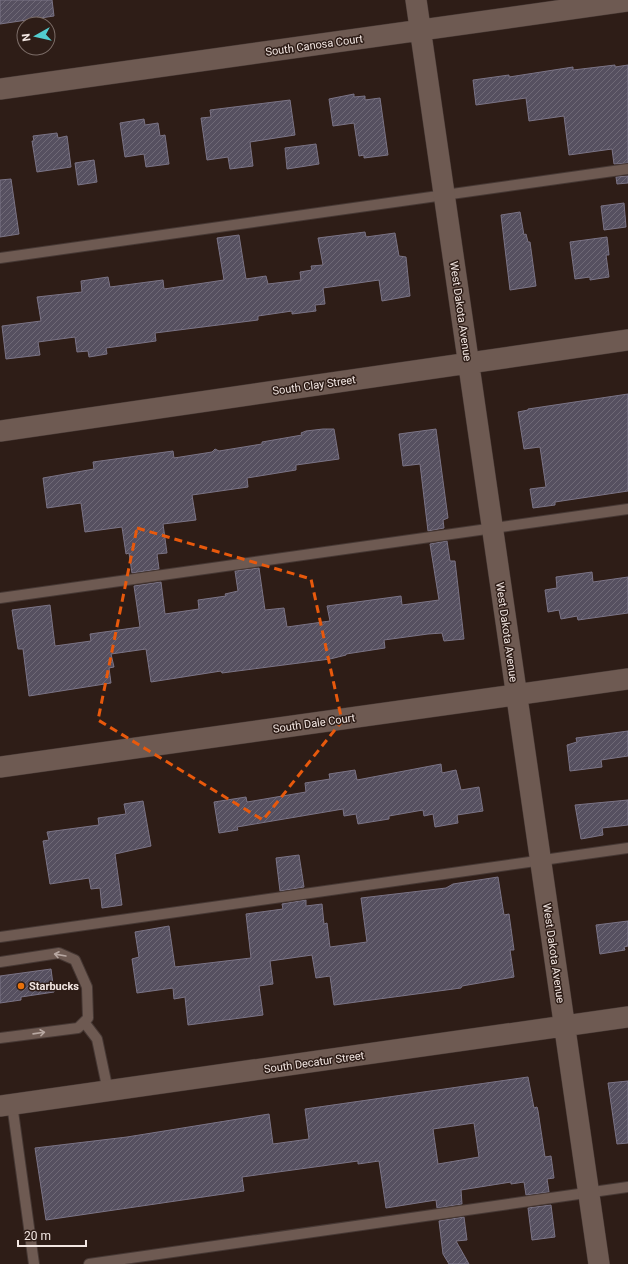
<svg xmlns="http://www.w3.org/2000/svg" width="628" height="1264" font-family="Roboto,sans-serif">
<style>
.building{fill:url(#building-hatch);stroke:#7b7486;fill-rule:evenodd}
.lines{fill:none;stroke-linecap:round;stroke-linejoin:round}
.lane-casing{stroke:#463834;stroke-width:12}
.street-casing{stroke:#463834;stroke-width:22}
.lane{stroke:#6e5a52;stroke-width:10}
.street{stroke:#6e5a52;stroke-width:21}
.oneway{stroke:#b7a7a1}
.marked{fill:none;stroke:#e8590c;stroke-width:3;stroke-dasharray:8 5;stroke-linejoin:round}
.food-dot{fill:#e8710a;stroke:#2e1d17;stroke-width:1.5}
.labels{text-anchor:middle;stroke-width:3;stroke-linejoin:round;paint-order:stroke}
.street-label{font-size:11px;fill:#f2e6e2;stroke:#2e1d17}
.poi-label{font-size:11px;font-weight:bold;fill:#f2e6e2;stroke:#2e1d17;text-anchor:start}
</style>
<defs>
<pattern id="building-hatch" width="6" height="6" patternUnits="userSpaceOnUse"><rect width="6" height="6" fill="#565060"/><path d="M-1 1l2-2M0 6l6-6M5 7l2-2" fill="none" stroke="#6f6976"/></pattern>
</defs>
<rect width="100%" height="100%" fill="#2e1d17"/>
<path class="building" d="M0 0H52L54 16 0 24Z
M615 65V67L628 65V163L614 164 612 149 569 155 564 116 529 121 526 98 476 105 473 80 509 75V77L573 67V70Z
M354 94V97L365 96V100L380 98 388 155 364 158V155L359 156 354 123 333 126 329 99Z
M290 100 295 135 250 142 253 166 230 169 228 157 207 160 201 118 211 117 210 110Z
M144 119 145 125 158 123 160 136 165 135 169 164 146 167 144 154 125 157 120 123Z
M57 133 58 138 67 136 71 167 37 172 32 141H34L33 136Z
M316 144 319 164 287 169 285 148Z
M94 160 97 182 78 185 75 163Z
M628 176V183L617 184 616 177Z
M11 179 19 234 0 237V180Z
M624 203 626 227 604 230 601 206Z
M520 212 524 235 526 234 528 242H530L536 286 510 290 501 215Z
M365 232 366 237 395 233 399 256 406 257 410 296 382 301 379 280 323 288 325 304 315 305 316 311 292 314V311L258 316V320L155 333 156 341 106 348 107 354 89 357 88 351 77 352 75 337 38 342 40 355 6 359 2 326 41 321 37 297 82 292 81 281 108 277 110 287 163 280 164 289 224 280 217 238 239 235 246 279 266 276 268 284 301 280 300 272 312 270 311 266 323 265 318 238Z
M607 237 609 255H606L609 277 590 280V277L575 279 570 242Z
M628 394V491L555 502V505L533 508 530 489 546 487 540 447 524 449 518 412 528 410V409Z
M323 429H334L339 459 296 465V470L247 478 248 487 192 495 196 520 163 524 167 553 157 554 159 569 132 573 129 553 126 554 122 527 85 532 81 503 47 508 43 478 94 469 93 462 173 451 174 458 212 452 215 449 219 451 262 444V442L302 435 301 433 306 431Z
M436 429 448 518 443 520 444 528 428 531 420 464 403 466 399 434Z
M447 541 450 561H455L464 639 444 641 442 633 428 634 384 640 385 648 346 654V655L330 659 222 673 221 671 151 682 146 649 111 654 114 667 109 668 111 683 29 696 23 649H18L12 610 50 605 55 646 91 641 90 634 140 627 134 586 161 582 165 614 199 609 198 600 226 596 225 594 238 591 235 571 259 568 265 610 284 608 287 627 330 621 327 606 401 596 402 605 439 600 430 544Z
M592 572 593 582 628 577V613L578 620 577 616 561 619 559 610 548 612 545 590 557 588 556 577Z
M628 731V756L601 760 602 767 570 771 567 745 577 742 576 738Z
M441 764 442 773 456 770 461 790 479 787 483 811 457 815 458 823 435 827 433 814 424 816 423 810 389 816V819L358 824 356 814 344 816 343 809 237 827 238 830 219 833 214 802 246 797 247 802 306 792 305 783 330 779 329 774 355 770 357 780Z
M628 800V825L602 828 603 835 581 839 575 805Z
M143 801 151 846 115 854 122 905 102 908 100 888 91 889 89 878 50 884 43 841 49 840 47 832 99 825 98 818 126 814 124 804Z
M299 855 304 887 280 891 276 858Z
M498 877 504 915 509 914 514 950H510L514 977 462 986 461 988 334 1005 330 976 316 978 312 955 270 961 273 984 259 986 263 1015 188 1025 185 997 174 999 173 988 137 993 132 959 139 957 135 932 169 926 175 967 251 958 246 914 283 909 282 904 306 900V906L322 904 324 924 327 923 330 947 367 942 361 898 446 888 453 884Z
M628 921V946L624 947 625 950 600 954 596 925Z
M51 969 54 992 21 997V1000L0 1003V976Z
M528 1077 534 1108 537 1107 538 1111 545 1157 551 1156 554 1178 547 1179 549 1192 526 1195 524 1182 511 1184V1182L461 1190 462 1204 437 1208 436 1200 386 1208 379 1161 358 1164V1161L242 1177 244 1191 46 1220 35 1148 127 1137 269 1114 273 1144 309 1139 305 1109ZM474 1123 479 1157 438 1164 433 1129Z
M628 1081V1143L617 1144 608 1083Z
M551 1205 555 1237 532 1240 528 1208Z
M464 1217 467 1240 456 1241 469 1264H449L443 1254 439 1221Z"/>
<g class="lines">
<g class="lane-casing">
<path id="lane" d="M0 258 628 169
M0 598 628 509
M0 937 628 848
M0 962 59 953 75 960 87 987 88 1018 78 1028 0 1038
M84 1022 97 1039 108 1091
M12 1104 34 1264
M89 1264 628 1187"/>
</g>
<g class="street-casing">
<path id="street" d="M416 0 599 1264
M0 89 628 1
M0 431 628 340
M0 767 628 679
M0 1106 628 1017"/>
</g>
<use href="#lane" class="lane"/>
<use href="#street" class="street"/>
</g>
<defs><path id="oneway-shaft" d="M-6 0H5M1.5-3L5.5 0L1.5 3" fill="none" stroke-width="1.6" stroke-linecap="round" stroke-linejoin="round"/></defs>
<g class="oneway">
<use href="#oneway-shaft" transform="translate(60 955) rotate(-170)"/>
<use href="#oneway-shaft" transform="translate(39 1033) rotate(-8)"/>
</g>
<path class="marked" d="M137 528 311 579 342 721 263 820 98 720Z"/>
<circle class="food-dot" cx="21" cy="986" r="4"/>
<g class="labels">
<g class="street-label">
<text transform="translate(314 45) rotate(-8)" y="4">South Canosa Court</text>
<text transform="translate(461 311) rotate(82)" y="4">West Dakota Avenue</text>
<text transform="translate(314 385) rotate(-8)" y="4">South Clay Street</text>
<text transform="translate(507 632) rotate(82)" y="4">West Dakota Avenue</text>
<text transform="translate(314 723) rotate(-8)" y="4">South Dale Court</text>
<text transform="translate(554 953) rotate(82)" y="4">West Dakota Avenue</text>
<text transform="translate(314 1062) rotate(-8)" y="4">South Decatur Street</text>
</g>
<g class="poi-label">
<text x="29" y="990">Starbucks</text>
</g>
</g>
<g transform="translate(36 36) rotate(262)"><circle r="19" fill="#2e1d17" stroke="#7c6d68"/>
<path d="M0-3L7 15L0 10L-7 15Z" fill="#52cdcf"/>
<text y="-6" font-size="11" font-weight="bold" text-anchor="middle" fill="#f2e6e2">N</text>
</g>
<path d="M18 1240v6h68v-6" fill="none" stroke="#f2e6e2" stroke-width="2"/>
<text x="24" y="1240" font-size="12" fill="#f2e6e2" stroke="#2e1d17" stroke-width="3" paint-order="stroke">20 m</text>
</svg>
